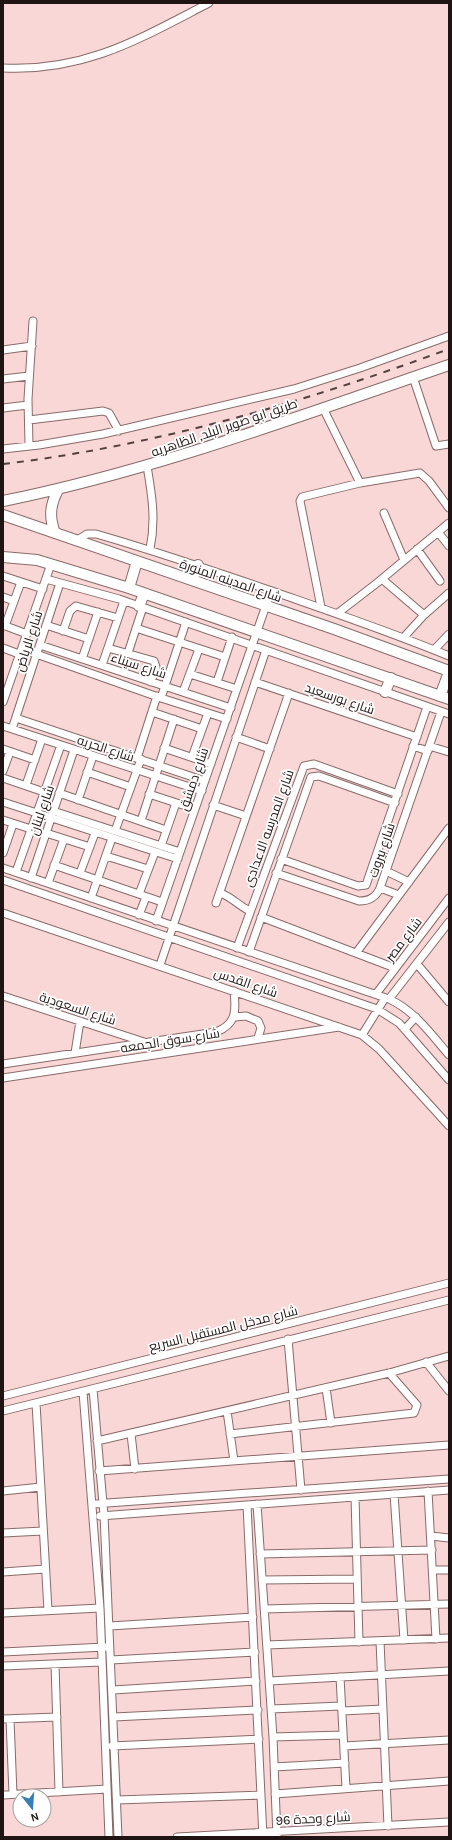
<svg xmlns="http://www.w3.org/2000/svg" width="452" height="1840" font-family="Karla,Cairo,sans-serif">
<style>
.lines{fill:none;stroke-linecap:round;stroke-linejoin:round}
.street-casing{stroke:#896a6a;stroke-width:9}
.secondary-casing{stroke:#896a6a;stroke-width:12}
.street{stroke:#fff;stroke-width:7}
.secondary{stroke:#fff;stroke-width:10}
.rail{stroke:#524141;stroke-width:2;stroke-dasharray:7 7;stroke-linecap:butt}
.labels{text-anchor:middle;stroke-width:3.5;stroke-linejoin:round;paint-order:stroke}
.street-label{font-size:13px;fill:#1f1313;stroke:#fff}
</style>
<rect width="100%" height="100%" fill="#fad7d7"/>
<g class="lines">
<g class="street-casing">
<path id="street" d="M3 68C85 72 139 39 209 3
M3 350 32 346
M413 377 436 446 449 444
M3 379 29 376
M3 408 28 405
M323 408 360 483
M29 420 103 411 109 413 119 431
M29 446 28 399 33 321
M3 449 39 445 103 434 294 389 360 368 449 336
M147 466C152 495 156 520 150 549
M384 513 404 560
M438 532 449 546
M76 541 87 534H96C156 551 213 571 272 591 332 612 391 632 449 656
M417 549 440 581
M3 576 43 589
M46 579 119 599 449 714
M382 579 424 615
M3 597 14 601
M321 607 300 501 302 497 360 483 420 473 429 481 449 508
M338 613 377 583 449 523
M3 625 27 634
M46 625 89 639
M5 626 21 582
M136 628 225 657
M63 631 70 611 76 606 118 618
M404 637 424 615 449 593
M40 645 231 708
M3 648 19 654
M108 648 154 661 156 667 151 682
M22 649 161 698 227 719
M434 650 449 634
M128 653 143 607
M82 659 98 612
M102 665 124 601
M190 674 237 689
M217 682 232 637
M255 682 417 737
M183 692 199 649
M161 698 186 622
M3 702 51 564
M152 712 202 729
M16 718 205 781
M3 726 202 791
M12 729 60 583
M236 737 270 749
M413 746 428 751
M429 746 449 752
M164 748 211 764
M3 749 35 760
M192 757 208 713
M137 758 157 696
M3 771 10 752
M87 772 131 787
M3 778 44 792
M26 785 42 739
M59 793 166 830
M149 794 195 809
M78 800 93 756
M3 802 178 859
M213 805 246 816
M53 811 180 852
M3 820 31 829
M141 821 174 719
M115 831 141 759
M46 833 90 847
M161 846 176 803
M3 853 13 824
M106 856 148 869
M281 859 358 886 366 885 427 707
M54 865 162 902
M3 868 389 999C415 1011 431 1034 449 1055
M386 871 409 882
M16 872 61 745
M80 873 95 833
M276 873 359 901C370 901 376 897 380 888L441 712
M31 878 74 750
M3 880 377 1009 399 1023 449 1080
M48 883 64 839
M380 888 399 895
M220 893C232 897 239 906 250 911
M139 894 155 852
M91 898 112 838
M216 903 289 693
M3 913 362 1035 379 1049 449 1126
M139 915 146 897
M261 917 395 968
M156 921 271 591
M237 948 304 766 314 764 398 794
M249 952 311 777 319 776 395 803
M356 953 449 828
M417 964 449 1002
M160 965 266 650
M376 994 449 898
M3 996 144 1042
M389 999 449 922
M235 1017 246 1016 258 1021 261 1028 258 1038
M405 1029 416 1017
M362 1035 385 998
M75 1053 80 1021
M3 1064 216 1032C237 1024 236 1010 234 991
M3 1078 339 1027
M288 1339 301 1490
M426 1362 449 1391
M326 1388 331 1423
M93 1389 104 1515 118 1837
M83 1392 100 1608 109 1837
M3 1396 449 1283
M36 1403 48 1610
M3 1411 449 1300
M227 1411 234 1461
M131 1434 135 1469
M230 1434 414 1413 417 1405 389 1373
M97 1441 389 1373 449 1356
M99 1471 449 1445
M3 1491 41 1487
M428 1491 436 1639
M394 1494 404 1640
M355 1497 359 1642
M93 1504 449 1479
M257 1504 273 1737 277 1837
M247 1505 263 1837
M100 1516 449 1490
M3 1533 43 1531
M431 1536 449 1538
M260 1554 432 1550
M433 1570H449
M3 1572 45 1569
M262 1580 357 1579
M264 1609 449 1604
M3 1613 100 1608
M110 1626 253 1617
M380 1641 388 1826
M267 1645 449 1638
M3 1652 105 1647
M111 1660 255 1652
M55 1664 59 1792
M3 1666 102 1662
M340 1677 346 1788
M270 1681 449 1671
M113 1690 256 1681
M271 1709 341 1706
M342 1711 383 1709
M114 1717 258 1710
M3 1719 57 1717
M10 1719 13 1794
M273 1737 343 1735
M112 1746 259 1739
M344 1746 449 1740
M274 1767 345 1763
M275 1794 449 1781
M3 1795 107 1789
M117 1800 261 1795
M177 1837 449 1822"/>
</g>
<g class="secondary-casing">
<path id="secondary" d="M3 501C156 470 302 415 449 365
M3 515 334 629 449 671
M55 533C49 517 50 505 58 490
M3 557 37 560 129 588 449 699
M192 580 198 565
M129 588 137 561
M139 606 144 594
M385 692 391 678
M440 696 449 672"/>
</g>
<use href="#street" class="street"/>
<use href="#secondary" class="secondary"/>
<path class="rail" d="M3 464C155 446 305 402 449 349"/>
</g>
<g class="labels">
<g class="street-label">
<text transform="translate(224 427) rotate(-19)" y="5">طريق ابو صوير البلد, الظاهريه</text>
<text transform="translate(231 580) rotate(19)" y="5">شارع المدينه المنورة</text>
<text transform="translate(28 641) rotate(-72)" y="5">شارع الرياض</text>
<text transform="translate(139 665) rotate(18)" y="5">شارع سيناء</text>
<text transform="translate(340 698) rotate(19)" y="5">شارع بورسعيد</text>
<text transform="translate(106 748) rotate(18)" y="5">شارع الحريه</text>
<text transform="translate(193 779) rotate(-71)" y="5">شارع دمشق</text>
<text transform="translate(41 810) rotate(-71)" y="5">شارع لبنان</text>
<text transform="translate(268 828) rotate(-70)" y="5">شارع المدرسه الاعدادى</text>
<text transform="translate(381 850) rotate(-71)" y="5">شارع بيروت</text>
<text transform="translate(403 939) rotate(-53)" y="5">شارع مصر</text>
<text transform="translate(246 982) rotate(19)" y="5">شارع القدس</text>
<text transform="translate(78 1008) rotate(18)" y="5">شارع السعودية</text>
<text transform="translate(170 1040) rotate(-9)" y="5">شارع سوق الجمعه</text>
<text transform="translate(223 1328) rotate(-14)" y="5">شارع مدخل المستقبل السريع</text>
<text transform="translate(313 1818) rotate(-3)" y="5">شارع وحدة 96</text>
</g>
</g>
<rect width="452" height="1840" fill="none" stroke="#1f1313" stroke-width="8"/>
<g transform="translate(32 1808) rotate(163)"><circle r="19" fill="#ffffff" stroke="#a5a1a1"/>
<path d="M0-3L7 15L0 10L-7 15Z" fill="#3880b4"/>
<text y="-6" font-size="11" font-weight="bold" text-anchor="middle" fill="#1f1313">N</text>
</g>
</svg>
